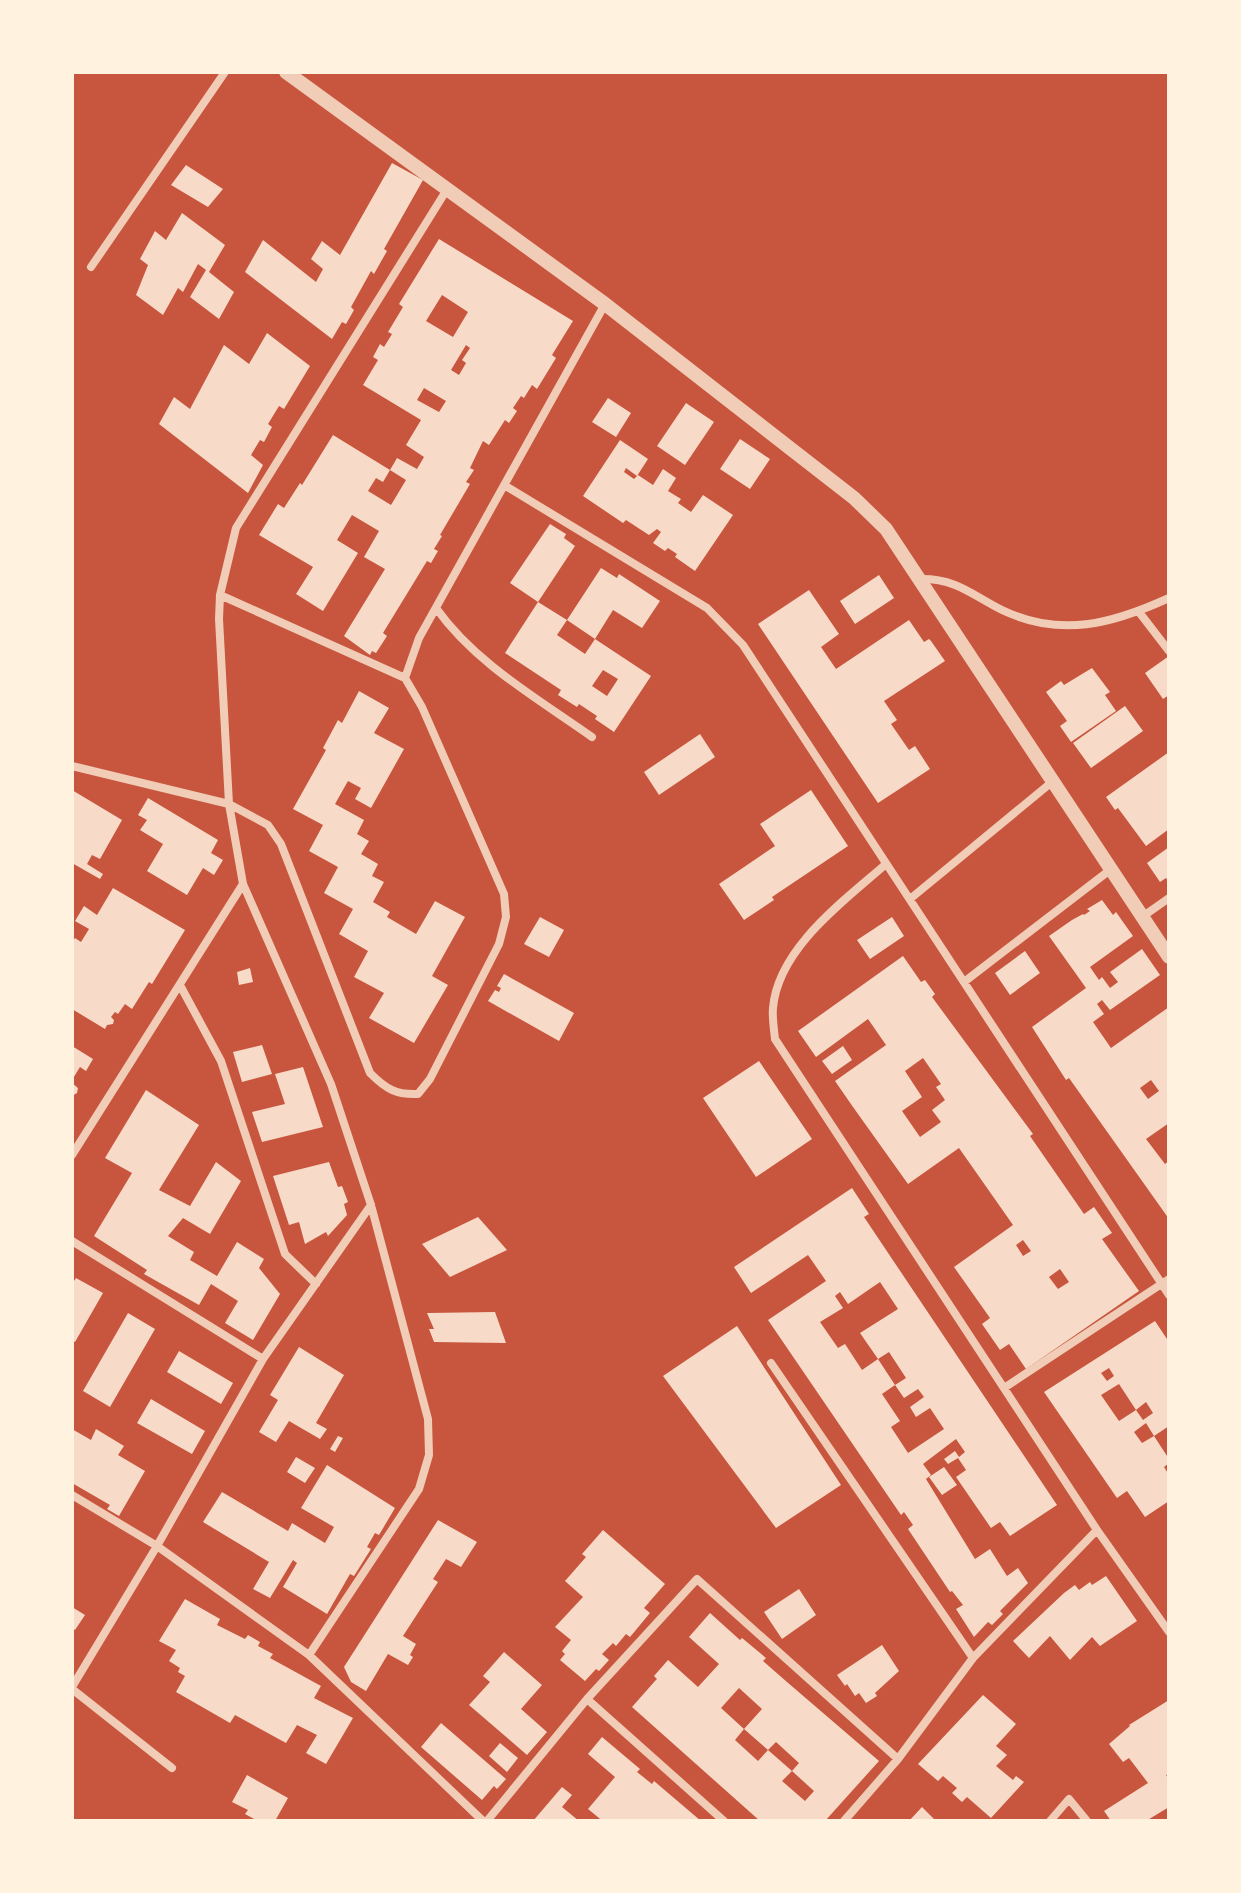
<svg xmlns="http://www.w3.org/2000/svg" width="1241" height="1893" font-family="'Source Sans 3',sans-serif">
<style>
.building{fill:#f7dbc8;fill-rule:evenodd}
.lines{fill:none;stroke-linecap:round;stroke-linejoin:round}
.minor{stroke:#f1ccb7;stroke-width:8}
.tertiary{stroke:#f1ccb7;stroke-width:14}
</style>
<rect width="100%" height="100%" fill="#c8553d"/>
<path class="building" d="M392 163 423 180 384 249 387 251 374 274 371 271 351 307 354 310 346 324 342 322 332 339 245 272 263 240 316 282 323 269 311 259 322 241 340 255Z
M186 165 223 189 208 207 171 185Z
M182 213 225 245 209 272 234 292 219 319 190 297 206 270 198 264 183 292 178 288 163 315 136 295 148 265 140 259 155 231 166 240Z
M439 239 573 321 552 355 556 358 537 389 532 385 524 398 521 396 513 408 517 411 509 423 505 420 489 445 483 441 470 468 474 470 466 482 470 484 440 535 442 536 434 549 438 551 431 563 427 561 383 633 387 636 376 653 372 651 370 655 344 636 385 569 364 557 379 531 352 515 337 540 358 553 323 611 296 594 313 567 259 535 278 504 284 508 300 483 302 485 333 435 390 470 383 482 376 478 368 491 391 505 406 480 390 470 397 458 417 469 424 457 406 445 421 420 363 385 378 360 373 357 380 344 384 347 392 334 388 332 403 307 399 304ZM442 295 468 312 453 337 426 321ZM466 345 470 348 462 360 466 363 459 375 451 370ZM424 388 446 401 439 412 417 400Z
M267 333 310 366 284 409 279 406 268 424 272 427 264 442 260 440 251 455 263 465 248 493 159 424 174 397 190 409 224 345 249 364Z
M608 398 631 413 616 437 592 422Z
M686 403 714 422 685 465 657 446Z
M740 439 770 459 750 489 720 469Z
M620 440 648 459 637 476 626 468 624 472 634 479 638 475 653 485 663 469 676 478 668 491 681 499 678 503 691 512 703 495 733 515 695 571 675 557 677 554 668 548 665 551 653 543 661 532 657 529 649 535 626 520 623 523 583 496Z
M550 524 566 534 564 538 575 546 538 602 510 583Z
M601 568 617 578 619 574 660 601 642 628 613 610 595 639 567 620Z
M879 575 894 598 855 624 840 601Z
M809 590 839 634 821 647 836 669 909 620 924 642 929 639 931 641 945 661 884 701 897 720 891 724 909 750 915 746 930 769 878 803 758 624Z
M538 602 567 620 557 635 585 654 595 639 651 676 614 732 595 719 597 716 579 704 577 707 558 695 561 690 505 653ZM603 670 618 679 607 696 592 686Z
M1169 656V695L1163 699 1145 673Z
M1092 668 1110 692 1105 695 1116 711 1071 742 1060 726 1067 721 1046 692 1061 681 1064 685Z
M359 691 389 708 374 733 404 749 371 808 355 799 361 788 348 781 335 804 364 820 357 834 369 841 361 854 378 864 372 876 384 882 373 902 390 912 387 917 416 934 435 901 465 917 432 976 448 985 414 1043 369 1018 384 993 354 977 368 951 339 934 353 909 324 893 338 867 309 851 323 825 293 809 326 750 323 748 338 720 342 723Z
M1125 706 1143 731 1091 768 1073 743Z
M700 734 715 757 659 795 644 772Z
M1169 752V829L1146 846 1118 808 1115 810 1106 797Z
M72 790 122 820 100 859 92 855 87 864 103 874 100 879 72 863Z
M811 790 848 846 772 897 774 900 744 920 719 884 775 846 760 824Z
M148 798 218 840 211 853 223 860 214 875 203 868 187 895 147 871 163 844 140 830 147 820 138 815Z
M1169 847V882L1166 878 1160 882 1147 863Z
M113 888 185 930 152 984 149 982 132 1009 125 1004 118 1014 115 1012 111 1017 114 1020 113 1024 107 1025 105 1029 72 1009V943L75 938 81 942 89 929 75 921 84 906 97 915Z
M1102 900 1113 915 1116 912 1133 936 1090 967 1099 980 1102 977 1110 988 1118 982 1110 972 1142 949 1160 975 1110 1010 1102 1000 1097 1004 1104 1014 1093 1022 1111 1048 1169 1007V1123L1146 1139 1165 1164 1169 1161V1219L1069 1078 1066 1080 1032 1027 1086 988 1049 936 1072 920 1083 914 1084 915 1090 911 1087 909ZM1151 1080 1159 1091 1148 1099 1140 1088Z
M540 917 564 930 549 957 524 944Z
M892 917 904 936 870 959 857 940Z
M1025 951 1040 973 1010 995 995 973Z
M903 956 921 982 925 980 935 994 932 997 1033 1134 1030 1136 1084 1214 1094 1207 1112 1233 1102 1239 1139 1291 1026 1369 1009 1344 1000 1350 982 1324 990 1318 954 1267 1013 1225 959 1148 908 1184 853 1107 835 1081 886 1045 868 1019 816 1057 798 1031ZM923 1058 941 1084 936 1087 945 1100 932 1110 941 1122 920 1137 902 1111 922 1097 905 1071ZM1023 1240 1031 1251 1023 1256 1016 1245ZM1060 1269 1069 1282 1058 1289 1049 1277Z
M250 968 253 982 239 985 237 972Z
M504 974 574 1013 559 1041 488 1001 495 990 499 992 501 988 497 986Z
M262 1045 272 1074 242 1082 233 1052Z
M72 1046 93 1059 86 1071 80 1067 72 1080Z
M843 1046 852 1060 832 1074 822 1061Z
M759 1061 812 1139 756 1177 703 1098Z
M303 1067 323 1127 262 1142 252 1112 285 1104 275 1074Z
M72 1083 78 1088 77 1093 72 1096Z
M146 1090 199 1125 159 1190 190 1206 216 1162 241 1181 210 1234 183 1218 168 1236 194 1252 190 1260 217 1276 237 1242 264 1259 259 1268 280 1294 253 1340 225 1323 238 1301 211 1284 199 1305 144 1274 147 1270 94 1236 132 1173 105 1158Z
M329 1162 338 1187 342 1186 348 1202 344 1204 347 1215 328 1236 326 1232 305 1244 299 1222 289 1225 273 1176Z
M852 1188 869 1214 864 1217 1057 1505 1010 1536 1000 1522 991 1528 956 1477 966 1470 958 1458 948 1464 944 1459 955 1451 959 1457 965 1452 956 1439 923 1464 931 1475 926 1479 975 1559 990 1549 1007 1576 1018 1568 1028 1583 1000 1611 1003 1614 992 1625 988 1622 974 1637 956 1609 963 1605 952 1591 950 1592 908 1529 913 1525 904 1512 901 1515 768 1320 826 1281 808 1255 751 1293 734 1267ZM880 1282 898 1309 860 1333 878 1359 889 1352 906 1378 895 1385 904 1398 918 1389 924 1397 910 1407 916 1417 930 1408 944 1429 908 1453 891 1427 900 1421 882 1394 895 1385 878 1359 862 1370 845 1344 838 1348 820 1322 843 1308 835 1296 840 1292 848 1304Z
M478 1217 507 1250 450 1277 422 1244Z
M76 1278 103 1293 75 1342 72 1340V1284Z
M495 1312 506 1343 434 1342 429 1329H434L427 1313Z
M128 1313 155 1329 110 1407 83 1391Z
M1155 1321 1169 1342V1426L1154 1436 1146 1423 1134 1432 1142 1443 1154 1436 1169 1459V1463L1164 1467 1169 1475V1501L1145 1517 1127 1491 1117 1498 1044 1392ZM1109 1368 1114 1376 1107 1381 1101 1373ZM1119 1384 1136 1410 1146 1402 1153 1413 1143 1420 1136 1410 1119 1421 1101 1395Z
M737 1326 841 1485 776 1528 663 1376Z
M299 1347 344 1375 316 1423 327 1429 320 1439 289 1421 276 1442 259 1432 278 1400 270 1395Z
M179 1351 233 1383 221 1404 167 1372Z
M151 1399 205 1431 192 1454 137 1423Z
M72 1429 91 1440 96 1429 124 1446 118 1455 145 1471 119 1516 107 1509 110 1505 72 1483Z
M338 1436 343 1438 335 1452 330 1449Z
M296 1457 315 1468 305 1483 287 1472Z
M327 1465 395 1508 379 1535 375 1533 367 1547 371 1549 354 1576 350 1574 327 1614 283 1587 297 1563 293 1560 270 1598 253 1589 269 1562 203 1522 222 1492 288 1531 292 1523 325 1543 334 1527 301 1508Z
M944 1467 957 1485 942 1495 929 1477Z
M438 1520 477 1542 461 1567 446 1559 433 1579 438 1582 403 1636 416 1644 410 1655 413 1657 408 1665 388 1654 366 1691 351 1682 344 1667Z
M603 1530 665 1584 644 1608 650 1613 630 1637 626 1634 616 1646 613 1643 602 1654 609 1660 599 1671 596 1669 585 1681 560 1660 565 1654 562 1651 571 1640 555 1627 583 1597 565 1581 586 1557 582 1554Z
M1106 1576 1137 1621 1100 1646 1092 1637 1070 1660 1050 1636 1029 1658 1013 1641 1064 1593 1075 1585 1079 1590 1090 1582 1092 1585Z
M799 1589 816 1615 782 1639 764 1612Z
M185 1599 220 1619 217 1625 245 1639 248 1635 260 1642 258 1646 273 1654 270 1658 321 1686 314 1698 353 1718 326 1764 306 1753 317 1735 297 1725 286 1743 235 1715 230 1723 176 1692 185 1676 178 1672 180 1668 169 1661 176 1650 159 1641Z
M72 1607 85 1615 75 1630 72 1628Z
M710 1613 740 1640 742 1638 766 1658 763 1661 787 1682 879 1761 825 1821H760L632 1707 655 1681 657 1679 654 1676 668 1660 698 1687 719 1664 689 1637ZM739 1688 762 1709 744 1729 721 1708ZM744 1729 768 1750 776 1742 799 1763 792 1771 814 1791 805 1801 782 1781 792 1771 768 1750 758 1761 735 1740Z
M882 1645 899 1671 875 1693 877 1696 866 1703 859 1693 855 1696 847 1684 845 1686 837 1675Z
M504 1652 542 1685 521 1709 547 1732 527 1755 469 1705 490 1682 483 1676Z
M983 1695 1016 1724 996 1746 1007 1755 996 1766 1013 1780 1016 1776 1024 1782 991 1818 967 1797 962 1802 952 1793 957 1788 943 1776 938 1781 918 1764Z
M1169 1700V1774L1166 1775 1169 1779V1807L1146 1821H1111L1104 1811 1148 1783 1129 1758 1123 1762 1109 1744 1130 1726 1129 1725Z
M441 1723 506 1779 497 1789 494 1786 482 1800 421 1747Z
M602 1737 640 1769 637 1772 652 1784 654 1781 701 1821H602L599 1818 588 1809 615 1777 588 1754Z
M500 1743 518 1758 507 1772 489 1756Z
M247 1775 288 1798 275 1821H258L245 1814 248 1810 232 1802Z
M562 1787 572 1795 562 1807 579 1821H533Z
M922 1807 936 1821H909Z"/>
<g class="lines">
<path class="minor" d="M91 267 225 72
M504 485 707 608 743 645 1169 1295
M922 579C957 579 972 595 1002 610 1061 638 1112 624 1169 598
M220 595 405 678
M436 608C475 663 537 698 592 737
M1139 612 1169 651
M72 766 229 804 268 825 281 844 370 1073C386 1089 396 1095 418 1094L430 1079 499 944 506 917 504 894 422 707 405 678 419 638 605 304
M886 864C845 900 778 948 773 1008 772 1018 774 1029 775 1039L1097 1530 1169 1632
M910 899 1052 782
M1142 917 1169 898
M964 982 1110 870
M181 987 221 1061 285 1254 316 1284
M72 1155 243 884
M72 1241 263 1359
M771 1363 973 1658
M1004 1388 1169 1279
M72 1495 157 1546 309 1655 483 1821
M309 1655 419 1489 429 1455 428 1419 371 1205 331 1084 243 884 229 804 219 619 220 595 236 528 446 191
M72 1687 157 1546 263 1359 371 1205
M72 1689 172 1768
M587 1699 724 1821
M487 1821 587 1699 697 1579 898 1759
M844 1821 898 1759 973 1658 1097 1530
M1050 1821 1069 1799 1087 1821"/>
<path class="tertiary" d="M286 72 605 304 854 498 886 529 1169 957"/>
</g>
<rect width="1241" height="1893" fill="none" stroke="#fff3e0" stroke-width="148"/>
</svg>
